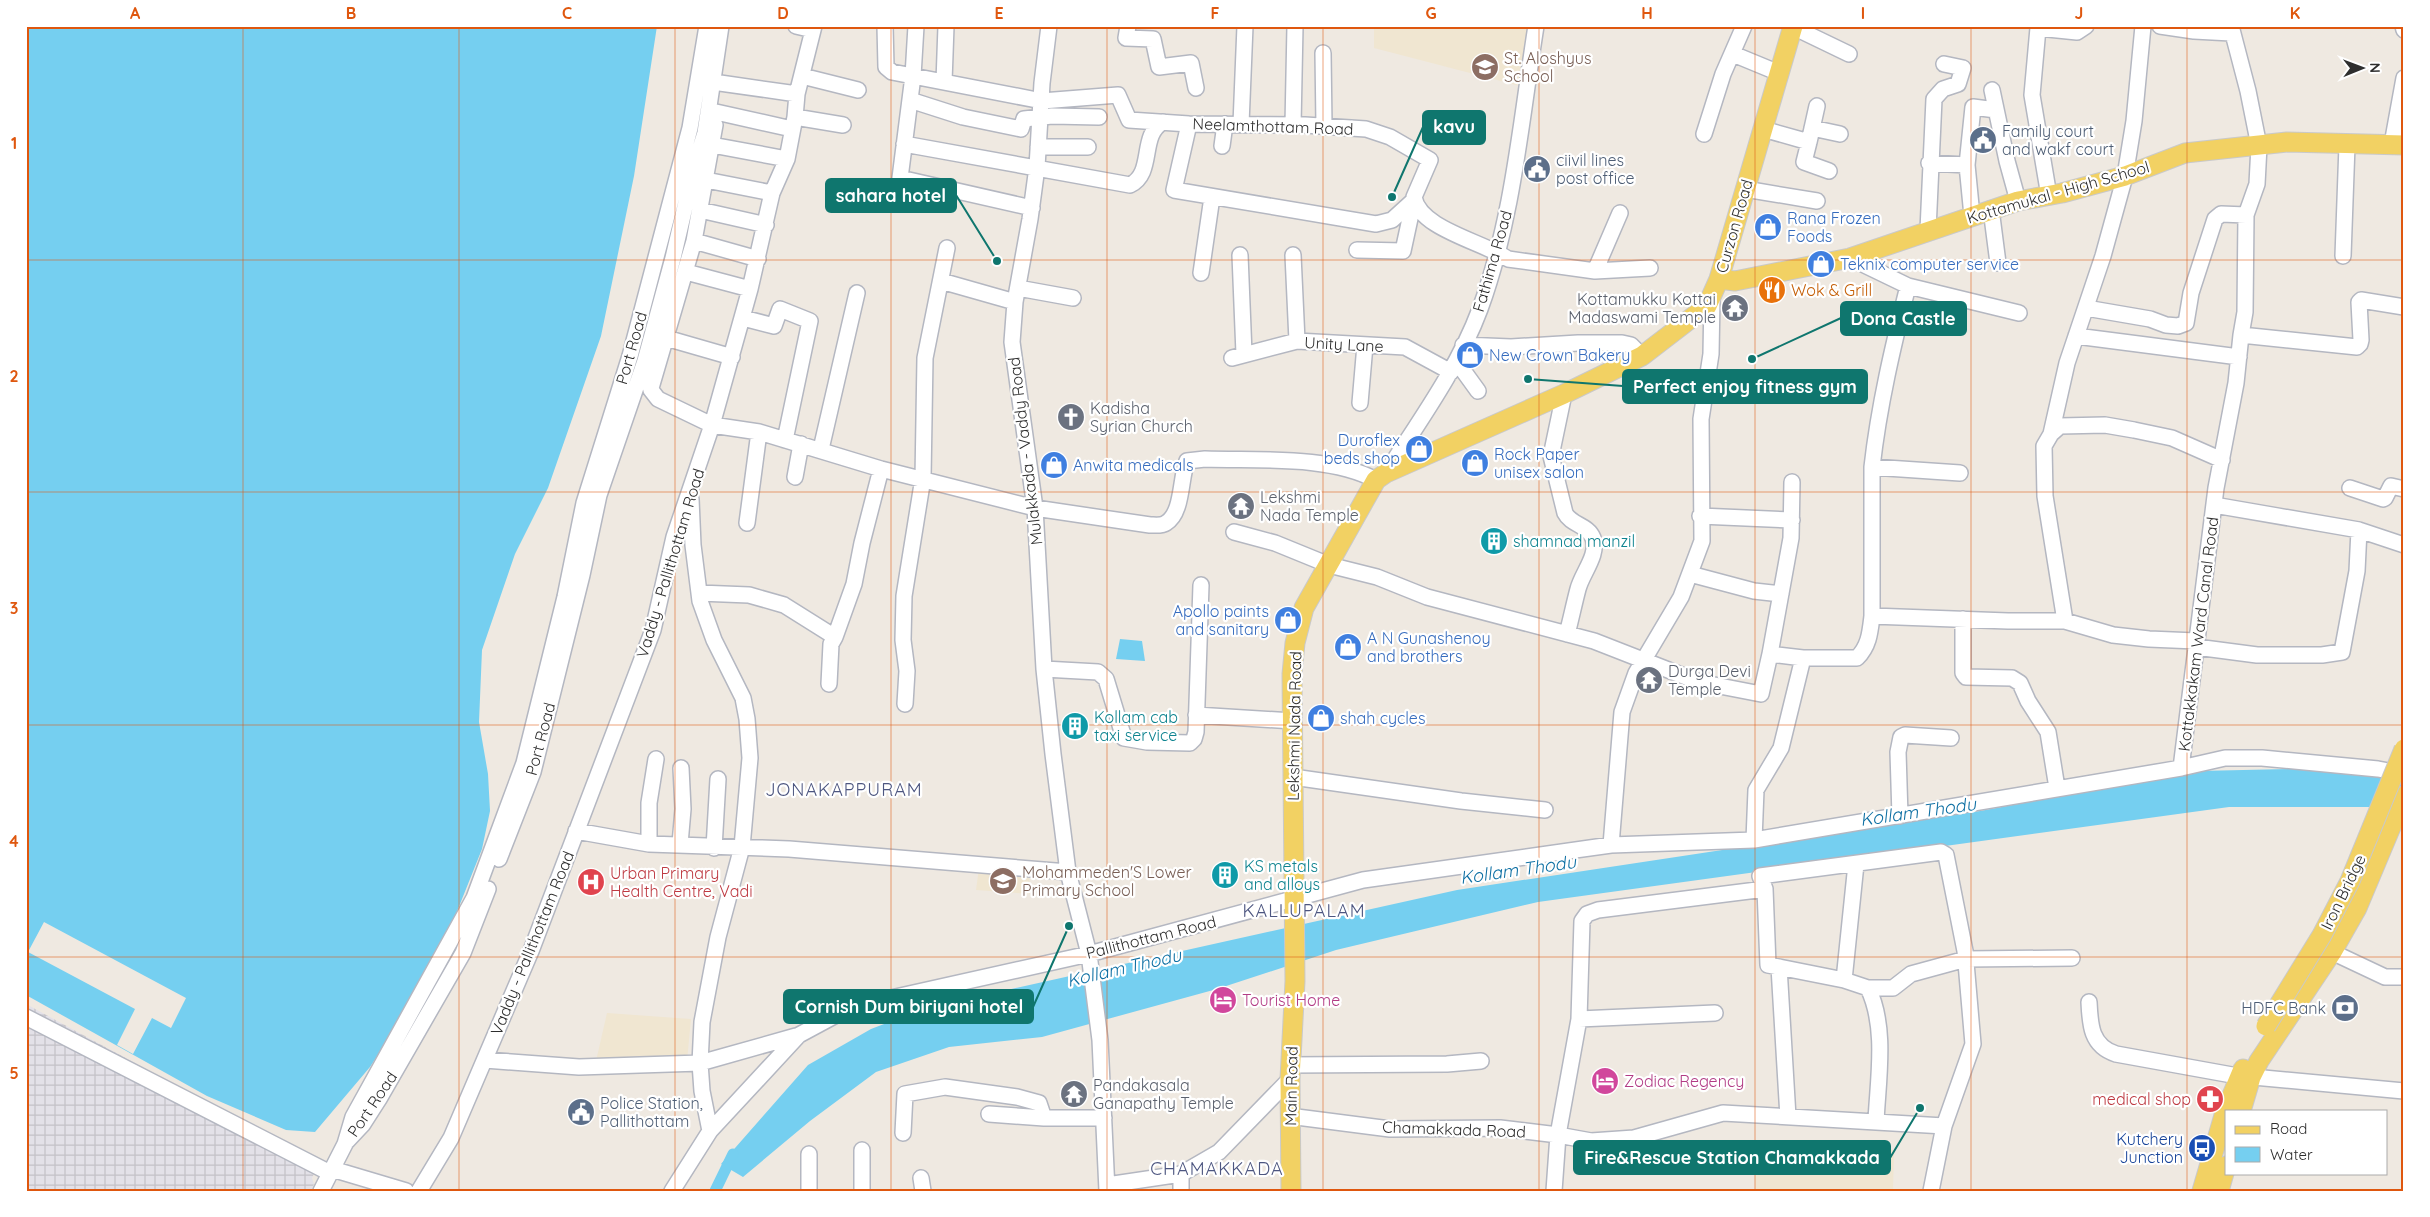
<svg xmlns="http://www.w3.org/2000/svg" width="2430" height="1217" font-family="Quicksand,sans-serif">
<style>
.industrial{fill:url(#industrial-grid)}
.education{fill:#f0e6d1}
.water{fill:#75cff0}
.pier{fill:#efe9e1}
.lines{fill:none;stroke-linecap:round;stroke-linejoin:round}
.canal{stroke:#75cff0;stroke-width:11}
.minor-casing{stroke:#b4b7c1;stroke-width:18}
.major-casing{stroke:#c9c9c9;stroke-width:21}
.minor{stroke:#fff;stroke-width:15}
.major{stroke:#f2d163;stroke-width:19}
.major-bridge-casing{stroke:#c9c9c9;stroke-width:21;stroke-linecap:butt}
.major-bridge{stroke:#f2d163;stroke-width:19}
.grid{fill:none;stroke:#df570e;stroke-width:1;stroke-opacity:0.55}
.labels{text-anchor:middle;stroke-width:4.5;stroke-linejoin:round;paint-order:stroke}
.education-label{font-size:16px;fill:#785e54;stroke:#fff;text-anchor:start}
.street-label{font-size:16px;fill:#2e2e2e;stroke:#fff}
.service-label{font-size:16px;fill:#4e5e75;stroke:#fff;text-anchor:start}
.shop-label{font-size:16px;fill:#366cbe;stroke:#fff;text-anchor:start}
.food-label{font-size:16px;fill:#c56008;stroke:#fff;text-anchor:start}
.worship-label{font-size:16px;fill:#5b616d;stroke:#fff;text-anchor:start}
.culture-label{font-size:16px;fill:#0d838f;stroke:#fff;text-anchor:start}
.health-label{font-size:16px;fill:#be3a42;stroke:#fff;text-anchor:start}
.hotel-label{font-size:16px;fill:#b23c85;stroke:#fff;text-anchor:start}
.transit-label{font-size:16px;fill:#164399;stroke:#fff;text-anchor:end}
.neighbourhood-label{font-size:18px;letter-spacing:1px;fill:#4d5680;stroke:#fff}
.water-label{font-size:18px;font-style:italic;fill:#0d6fa3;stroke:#fff}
.leader{fill:none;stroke:#0f766e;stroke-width:2}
.callout-dot{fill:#0f766e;stroke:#fff;stroke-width:2}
.callout{fill:#0f766e;stroke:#0f766e;stroke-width:2}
.callout-label{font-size:18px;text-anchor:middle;font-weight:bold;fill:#fff}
.neatline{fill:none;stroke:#df570e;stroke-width:2}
.grid-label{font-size:16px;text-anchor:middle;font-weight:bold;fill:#df570e}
</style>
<defs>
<pattern id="industrial-grid" width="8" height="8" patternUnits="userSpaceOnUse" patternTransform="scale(1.25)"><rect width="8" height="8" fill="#e3e1e8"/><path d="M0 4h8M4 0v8" fill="none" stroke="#c3c1c7"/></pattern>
</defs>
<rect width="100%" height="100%" fill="#efe9e1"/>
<path class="industrial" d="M26 1004 319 1163 312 1178 314 1184 311 1191H26Z"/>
<path class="education" d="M1374 26H1531L1520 86 1374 48Z
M979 868 1029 873 1030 894 976 890Z
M607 1013 691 1019 687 1061H596Z
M1815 1148 1894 1150 1893 1191H1755V1169L1814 1166Z"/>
<path class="water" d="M26 26H657L634 176 601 336 548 488 515 554 482 650 479 722 488 774 490 811 482 849 456 914 393 1032 370 1067 315 1132 286 1130 207 1096 26 995Z
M1120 639 1142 641 1145 661 1116 659Z
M2373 767 2404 775V813L2379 807H2229L1538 902 1336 950 1217 989 1042 1037 949 1047 876 1072 810 1121 743 1177 721 1164 808 1065 871 1029 926 1008 1457 890 1980 811 2198 771Z"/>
<path class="pier" d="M44 922 186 998 171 1028 152 1018 133 1054 117 1045 135 1009 28 952Z"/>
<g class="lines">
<path class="canal" d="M715 1191 733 1154"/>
<g class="minor-casing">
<path id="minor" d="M796 26 813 30
M885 26 886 67 892 72 1042 101 1118 95 1129 120 1189 124 1305 125 1366 129 1390 137 1430 160 1414 197C1419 229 1484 242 1508 259L1595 271
M916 26 913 76 900 178 1032 208
M1049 26 1042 83 1037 167 1030 219 1015 302 1012 342 1035 508 1044 669 1053 754 1068 872 1089 954 1100 1040 1107 1191
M1128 26 1126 38 1153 39 1159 67 1191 63 1196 88
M2160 26 2194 31 2231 33
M2403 26 2404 30
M1793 27 1849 54
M1323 53 1324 126
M1733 54 1779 73
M802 76 858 90
M944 82 946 26
M720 83 797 94
M1992 90 2007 161 2018 201
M910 100 963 117 1021 129 1024 119 1052 116 1099 117
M716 112 792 129
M795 117 843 125
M1189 124 1174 190 1376 224 1392 220 1414 200
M1241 124 1245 26
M1293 125 1295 26
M1812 128 1840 134
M1763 129 1809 142 1804 162 1829 171
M1704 134 1723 74 1744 26
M1809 142 1817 106
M904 144 1130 185C1155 173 1139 135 1163 122
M2392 144 2404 78
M712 145 787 159
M1222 146 1225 124
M1038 147H1088
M1929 163 1967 165
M706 180 772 193
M1745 189 1817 201
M2049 196 2032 95 2038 28 2077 32 2086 26
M1991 209 1998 263
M700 210 766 225
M1620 213 1595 271 1650 268
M1972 216 1967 165 1973 107 1996 110
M1928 230 1934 99 1943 89 1958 84 1963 68 1944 64
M694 241 758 259
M1357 250 1403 251 1414 200
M1240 255 1244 354
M1293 255 1297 341
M2343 256 2347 145
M1850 258 1908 286 2019 313
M686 272 750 289
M1201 273 1212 197
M941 281 1015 302
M1908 286C1893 346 1879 405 1872 467V616L2008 621H2065L2113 635 2149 639 2196 641
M1018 288 1073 298
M2086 308 2150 319 2166 325 2178 326 2186 323 2191 293 2215 219 2221 214 2246 215
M743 318 774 326 780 309 810 321 785 440
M2241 335 2357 347 2360 344 2361 340 2359 302 2361 300 2404 307
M2076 336 2239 357
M666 338 732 357
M1463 345 1511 347 1578 343H1622L1631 345 1642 356
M1232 358 1297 341 1405 347 1451 372
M1457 362 1478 391
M645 363 651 390 658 399 712 425 759 432 881 469 1035 508 1150 525C1155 525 1162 526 1166 523 1183 513 1180 478 1187 461L1205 459C1258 461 1329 455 1376 480
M651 388 694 241 715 125
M1564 394 1551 456 1565 513C1571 525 1588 525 1593 538 1599 555 1582 573 1578 589 1574 604 1571 619 1567 634
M1360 403 1365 345
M2051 434 2067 363 2103 256 2125 176 2134 121 2143 26
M821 449 857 293
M1872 467 1960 473
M1386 473C1420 420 1458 368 1480 309 1513 219 1521 120 1536 26
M795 477 801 444
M2350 488 2383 499 2385 498 2391 486 2404 489
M691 499 693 545 700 601 714 640 743 698 747 719 750 758 742 847 718 937 702 1022 700 1063 702 1091 710 1131
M2214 505 2359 530 2404 545
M1700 516 1792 520
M747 523 759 432
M1234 532 1275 543 1329 565 1377 577 1427 597 1594 641 1699 682 1761 694 1770 654 1803 658H1857C1869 646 1870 633 1872 616
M1690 574 1754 591 1781 594
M699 593 749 595 784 605 835 637 831 644 829 684
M1963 619V673L1966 677 2012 678 2020 683 2028 701 2048 732 2057 788
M2065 621 2045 496 2044 446 2051 434 2060 426 2105 425 2134 430 2172 438 2222 460
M835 637 854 584 862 543 881 469
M2196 647 2257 655H2322L2342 652 2357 571 2359 530
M1770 654 1791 538 1792 482
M1044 669 1098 672 1106 679 1124 738 1147 742 1190 743 1194 739 1196 732 1201 585
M905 704 907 671 903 640 904 596 923 478 925 358 947 248
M1196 715 1293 721
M2181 768 2225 758H2262L2378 769 2404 774
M1293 777 1461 801 1545 810
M1900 816 1898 752 1901 737 1905 735 1951 738
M576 831 649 844 789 849 1068 872
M1754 840 1756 790 1781 748 1803 658
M649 844V803L656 759
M680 844 683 809 681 768
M1611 845 1622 712 1636 673 1681 597 1702 541 1701 419 1711 354 1712 298
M714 848 718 779
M499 859 533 772 582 575 599 495 645 361 673 258 695 164 705 133 721 26
M1765 889 1768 965 1779 967 1788 1117
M2332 952 2385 977H2404
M1779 967 1844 980 1868 988H1893L1911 974 1966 959 2072 958
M1844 980 1856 864
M1868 988C1887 1027 1878 1079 1876 1121
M2089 1002C2090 1025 2091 1046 2116 1054L2232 1075 2404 1091
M26 1017 330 1173
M1579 1019 1715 1013
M485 1060 579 1067 700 1063 796 1036
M1290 1065 1447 1064 1481 1061
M989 1114 1044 1118
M1289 1116 1390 1129 1500 1128 1558 1135 1591 1141 1634 1138 1723 1113 1944 1126
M903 1133 905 1094 945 1087 1017 1097 1039 1103 1044 1118H1104
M347 1141 363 1124 379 1099 463 953 488 889
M809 1154V1191
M332 1169 406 1191
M1181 1174V1191
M921 1178 923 1191
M1107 1185 1181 1174 1219 1152 1290 1079
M321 1191 345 1144 353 1117 474 898 524 763 565 597 584 503 630 356 690 128 707 26
M419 1191 451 1138 531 951 653 630 674 537 712 425 750 289 772 193 787 159 795 117 797 94 814 26
M672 1191 710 1131 799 1035 838 1014 891 998 1089 954 1363 880 1611 845 1754 840 2181 768 2216 488 2236 383 2241 335 2245 312 2246 215 2257 184 2259 146 2248 91 2231 26
M862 1191V1150
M1554 1191 1558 1135 1579 1019 1582 921 1587 914 1598 910 1765 889 1760 876 1941 852 1946 855 1965 951 1973 1044 1944 1126 1931 1191"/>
</g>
<g class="major-casing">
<path id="major" d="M1719 279 1735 281 1850 258 2018 201 2062 193 2125 176 2185 153 2287 142 2404 145
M2241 1111 2251 1077 2259 1061 2332 952 2357 908 2404 796
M1291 1191 1290 1079 1295 981 1292 674 1295 643 1304 608 1376 480 1386 473 1564 394 1642 356 1707 306 1719 279 1793 26
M2202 1191 2225 1112 2243 1069
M2219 1191 2226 1166"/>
</g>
<use href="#minor" class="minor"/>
<use href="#major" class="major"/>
<g class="major-bridge-casing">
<path id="major-bridge" d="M2266 1026 2322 935 2350 881 2404 749"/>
</g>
<use href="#major-bridge" class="major-bridge"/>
</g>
<path class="grid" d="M243 26V1191M459 26V1191M675 26V1191M891 26V1191M1107 26V1191M1323 26V1191M1539 26V1191M1755 26V1191M1971 26V1191M2187 26V1191M26 260H2404M26 492H2404M26 725H2404M26 957H2404"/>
<defs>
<g id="school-disc" transform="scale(1.4375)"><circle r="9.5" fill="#8d6e63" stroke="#fff"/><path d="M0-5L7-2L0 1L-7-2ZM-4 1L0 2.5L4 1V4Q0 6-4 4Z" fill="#fff"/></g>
<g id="civic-disc" transform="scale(1.4375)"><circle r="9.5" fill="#5c6f8a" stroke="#fff"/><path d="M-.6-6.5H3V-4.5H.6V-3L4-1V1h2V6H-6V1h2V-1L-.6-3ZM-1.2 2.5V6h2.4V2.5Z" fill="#fff"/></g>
<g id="shop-disc" transform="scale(1.4375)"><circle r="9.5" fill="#3f7fe0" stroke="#fff"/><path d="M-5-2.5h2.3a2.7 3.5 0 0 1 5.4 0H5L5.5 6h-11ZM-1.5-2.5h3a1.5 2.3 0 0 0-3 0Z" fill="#fff"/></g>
<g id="restaurant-disc" transform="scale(1.4375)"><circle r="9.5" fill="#e8710a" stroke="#fff"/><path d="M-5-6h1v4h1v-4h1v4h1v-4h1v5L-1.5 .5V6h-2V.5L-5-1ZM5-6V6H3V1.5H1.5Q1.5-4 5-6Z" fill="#fff"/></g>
<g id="temple-disc" transform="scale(1.4375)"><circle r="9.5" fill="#6b7280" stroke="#fff"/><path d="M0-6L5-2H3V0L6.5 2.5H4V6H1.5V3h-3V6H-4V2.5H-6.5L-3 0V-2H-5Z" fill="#fff"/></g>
<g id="church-disc" transform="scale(1.4375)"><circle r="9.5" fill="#6b7280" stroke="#fff"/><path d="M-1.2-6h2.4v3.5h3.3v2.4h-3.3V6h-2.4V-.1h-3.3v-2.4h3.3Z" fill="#fff"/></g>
<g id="building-disc" transform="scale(1.4375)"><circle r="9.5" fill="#0f9aa8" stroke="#fff"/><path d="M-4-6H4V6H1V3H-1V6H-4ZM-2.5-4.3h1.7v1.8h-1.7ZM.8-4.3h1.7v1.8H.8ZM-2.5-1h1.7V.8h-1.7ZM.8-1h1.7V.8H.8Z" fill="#fff"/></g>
<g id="hospital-disc" transform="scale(1.4375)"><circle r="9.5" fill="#e0444e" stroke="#fff"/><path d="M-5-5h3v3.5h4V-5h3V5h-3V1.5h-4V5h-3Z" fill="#fff"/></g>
<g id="hotel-disc" transform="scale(1.4375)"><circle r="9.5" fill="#d1479c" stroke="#fff"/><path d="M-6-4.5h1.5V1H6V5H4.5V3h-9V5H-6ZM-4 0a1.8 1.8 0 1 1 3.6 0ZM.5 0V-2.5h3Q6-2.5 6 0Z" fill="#fff"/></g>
<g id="bank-disc" transform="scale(1.4375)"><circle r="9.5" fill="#5c6f8a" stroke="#fff"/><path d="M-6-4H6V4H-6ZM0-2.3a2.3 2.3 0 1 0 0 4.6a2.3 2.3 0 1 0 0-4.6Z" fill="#fff"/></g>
<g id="pharmacy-disc" transform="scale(1.4375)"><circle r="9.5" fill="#e0444e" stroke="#fff"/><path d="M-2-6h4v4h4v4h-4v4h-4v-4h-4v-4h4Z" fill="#fff"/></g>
<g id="bus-disc" transform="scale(1.4375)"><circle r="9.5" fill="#1a4fb4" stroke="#fff"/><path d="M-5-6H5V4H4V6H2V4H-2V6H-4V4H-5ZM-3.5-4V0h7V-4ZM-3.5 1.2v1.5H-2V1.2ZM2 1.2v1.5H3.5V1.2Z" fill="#fff"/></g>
</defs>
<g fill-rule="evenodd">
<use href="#school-disc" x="1485" y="67"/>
<use href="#civic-disc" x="1983" y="140"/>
<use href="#civic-disc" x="1537" y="169"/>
<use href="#shop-disc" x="1768" y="227"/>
<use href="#shop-disc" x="1821" y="264"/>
<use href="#restaurant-disc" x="1772" y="290"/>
<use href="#temple-disc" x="1735" y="308"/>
<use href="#shop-disc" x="1470" y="355"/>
<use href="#church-disc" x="1071" y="417"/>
<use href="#shop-disc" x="1419" y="449"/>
<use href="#shop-disc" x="1475" y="463"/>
<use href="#shop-disc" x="1054" y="465"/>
<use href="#temple-disc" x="1241" y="506"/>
<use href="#building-disc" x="1494" y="541"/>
<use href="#shop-disc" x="1288" y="620"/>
<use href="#shop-disc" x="1348" y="647"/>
<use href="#temple-disc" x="1649" y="680"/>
<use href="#shop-disc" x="1321" y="718"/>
<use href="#building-disc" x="1075" y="726"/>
<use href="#building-disc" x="1225" y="875"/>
<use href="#school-disc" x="1003" y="881"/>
<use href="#hospital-disc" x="591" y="882"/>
<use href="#hotel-disc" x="1223" y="1000"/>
<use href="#bank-disc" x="2345" y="1008"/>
<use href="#hotel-disc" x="1605" y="1081"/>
<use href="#temple-disc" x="1074" y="1094"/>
<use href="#pharmacy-disc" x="2210" y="1099"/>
<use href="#civic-disc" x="581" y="1112"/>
<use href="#bus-disc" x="2202" y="1148"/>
</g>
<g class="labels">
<g class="education-label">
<text x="1504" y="64">St. Aloshyus<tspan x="1504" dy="18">School</tspan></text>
<text x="1022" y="878">Mohammeden'S Lower<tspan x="1022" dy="18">Primary School</tspan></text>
</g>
<g class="street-label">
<text transform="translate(1273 126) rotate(2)" y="6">Neelamthottam Road</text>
<text transform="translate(2058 192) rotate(-16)" y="6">Kottamukal - High School</text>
<text transform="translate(1734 226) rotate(-74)" y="6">Curzon Road</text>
<text transform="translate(1492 261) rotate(-74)" y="6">Fathima Road</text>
<text transform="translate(1344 344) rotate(3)" y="6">Unity Lane</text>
<text transform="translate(631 348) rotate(-74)" y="6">Port Road</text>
<text transform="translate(1025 451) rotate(-97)" y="6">Mulakkada - Vaddy Road</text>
<text transform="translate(670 563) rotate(-73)" y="6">Vaddy - Pallithottam Road</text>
<text transform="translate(2198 634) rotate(-83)" y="6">Kottakkakam Ward Canal Road</text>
<text transform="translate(1294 726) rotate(-89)" y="6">Lekshmi Nada Road</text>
<text transform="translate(540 739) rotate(-75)" y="6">Port Road</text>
<text transform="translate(2343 892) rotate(-64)" y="6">Iron Bridge</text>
<text transform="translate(1151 937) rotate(-14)" y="6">Pallithottam Road</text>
<text transform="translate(532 943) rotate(-68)" y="6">Vaddy - Pallithottam Road</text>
<text transform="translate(1291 1086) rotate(-89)" y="6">Main Road</text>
<text transform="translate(372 1104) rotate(-56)" y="6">Port Road</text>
<text transform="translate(1454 1129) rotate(2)" y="6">Chamakkada Road</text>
</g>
<g class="service-label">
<text x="2002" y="137">Family court<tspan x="2002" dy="18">and wakf court</tspan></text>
<text x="1556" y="166">ciivil lines<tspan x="1556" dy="18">post office</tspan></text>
<text x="2326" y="1014" text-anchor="end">HDFC Bank</text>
<text x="600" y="1109">Police Station,<tspan x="600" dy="18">Pallithottam</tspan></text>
</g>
<g class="shop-label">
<text x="1787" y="224">Rana Frozen<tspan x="1787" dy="18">Foods</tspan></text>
<text x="1840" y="270">Teknix computer service</text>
<text x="1489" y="361">New Crown Bakery</text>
<text x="1400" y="446" text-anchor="end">Duroflex<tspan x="1400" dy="18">beds shop</tspan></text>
<text x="1494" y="460">Rock Paper<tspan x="1494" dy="18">unisex salon</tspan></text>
<text x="1073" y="471">Anwita medicals</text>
<text x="1269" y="617" text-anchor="end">Apollo paints<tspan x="1269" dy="18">and sanitary</tspan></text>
<text x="1367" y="644">A N Gunashenoy<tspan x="1367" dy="18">and brothers</tspan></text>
<text x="1340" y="724">shah cycles</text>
</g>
<g class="food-label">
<text x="1791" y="296">Wok &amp; Grill</text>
</g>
<g class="worship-label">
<text x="1716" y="305" text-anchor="end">Kottamukku Kottai<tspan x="1716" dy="18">Madaswami Temple</tspan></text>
<text x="1090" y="414">Kadisha<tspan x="1090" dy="18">Syrian Church</tspan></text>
<text x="1260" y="503">Lekshmi<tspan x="1260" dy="18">Nada Temple</tspan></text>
<text x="1668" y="677">Durga Devi<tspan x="1668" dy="18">Temple</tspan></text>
<text x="1093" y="1091">Pandakasala<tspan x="1093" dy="18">Ganapathy Temple</tspan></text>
</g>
<g class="culture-label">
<text x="1513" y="547">shamnad manzil</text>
<text x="1094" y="723">Kollam cab<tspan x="1094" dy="18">taxi service</tspan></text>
<text x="1244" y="872">KS metals<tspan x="1244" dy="18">and alloys</tspan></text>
</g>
<g class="health-label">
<text x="610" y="879">Urban Primary<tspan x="610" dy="18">Health Centre, Vadi</tspan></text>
<text x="2191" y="1105" text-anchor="end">medical shop</text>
</g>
<g class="hotel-label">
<text x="1242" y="1006">Tourist Home</text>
<text x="1624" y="1087">Zodiac Regency</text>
</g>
<g class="transit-label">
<text x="2183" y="1145">Kutchery<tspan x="2183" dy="18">Junction</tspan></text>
</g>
<g class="neighbourhood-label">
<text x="844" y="796">JONAKAPPURAM</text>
<text x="1304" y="917">KALLUPALAM</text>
<text x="1217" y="1175">CHAMAKKADA</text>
</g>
<g class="water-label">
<text transform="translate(1918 812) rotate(-8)" y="6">Kollam Thodu</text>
<text transform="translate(1518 870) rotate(-8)" y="6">Kollam Thodu</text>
<text transform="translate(1124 968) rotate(-13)" y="6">Kollam Thodu</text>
</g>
</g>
<path class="leader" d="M1392 197L1423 127M997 261L956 195M1752 359L1841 318M1528 379L1623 386M1069 926L1033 1007M1920 1108L1890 1158"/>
<g class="callout-dot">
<circle cx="1392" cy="197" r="5"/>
<circle cx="997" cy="261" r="5"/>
<circle cx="1752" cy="359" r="5"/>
<circle cx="1528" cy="379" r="5"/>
<circle cx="1069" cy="926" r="5"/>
<circle cx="1920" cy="1108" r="5"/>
</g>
<g class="callout">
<rect x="1423" y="111" width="62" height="33" rx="5"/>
<rect x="826" y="179" width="130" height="33" rx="5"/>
<rect x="1841" y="302" width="125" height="33" rx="5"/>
<rect x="1623" y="370" width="244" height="33" rx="5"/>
<rect x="784" y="990" width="249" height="33" rx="5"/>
<rect x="1574" y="1141" width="316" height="33" rx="5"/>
</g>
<g class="callout-label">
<text x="1454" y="133">kavu</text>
<text x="891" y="202">sahara hotel</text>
<text x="1903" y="325">Dona Castle</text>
<text x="1745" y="393">Perfect enjoy fitness gym</text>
<text x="909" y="1013">Cornish Dum biriyani hotel</text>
<text x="1732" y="1164">Fire&amp;Rescue Station Chamakkada</text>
</g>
<rect width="2430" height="1217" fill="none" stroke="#ffffff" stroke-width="55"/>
<rect x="2225" y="1110" width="162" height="65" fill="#ffffff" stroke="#ababab"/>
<rect x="2235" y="1126" width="25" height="8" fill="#f2d163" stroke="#ababab"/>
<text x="2270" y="1134" font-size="15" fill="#2e2e2e">Road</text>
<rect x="2235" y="1147" width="25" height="15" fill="#75cff0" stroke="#ababab"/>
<text x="2270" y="1160" font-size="15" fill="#2e2e2e">Water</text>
<g transform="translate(2362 68) rotate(89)" stroke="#ffffff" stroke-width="4" paint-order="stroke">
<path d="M0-4L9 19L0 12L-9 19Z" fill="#2e2e2e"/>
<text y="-8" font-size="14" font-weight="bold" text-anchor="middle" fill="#2e2e2e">N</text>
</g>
<rect x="28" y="28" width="2374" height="1162" class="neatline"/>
<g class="grid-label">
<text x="135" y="19">A</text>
<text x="351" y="19">B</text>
<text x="567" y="19">C</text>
<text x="783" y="19">D</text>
<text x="999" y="19">E</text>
<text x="1215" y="19">F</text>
<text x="1431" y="19">G</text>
<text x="1647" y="19">H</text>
<text x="1863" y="19">I</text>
<text x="2079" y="19">J</text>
<text x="2295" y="19">K</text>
<text x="14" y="149">1</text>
<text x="14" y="382">2</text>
<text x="14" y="614">3</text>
<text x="14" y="847">4</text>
<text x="14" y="1079">5</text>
</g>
</svg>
